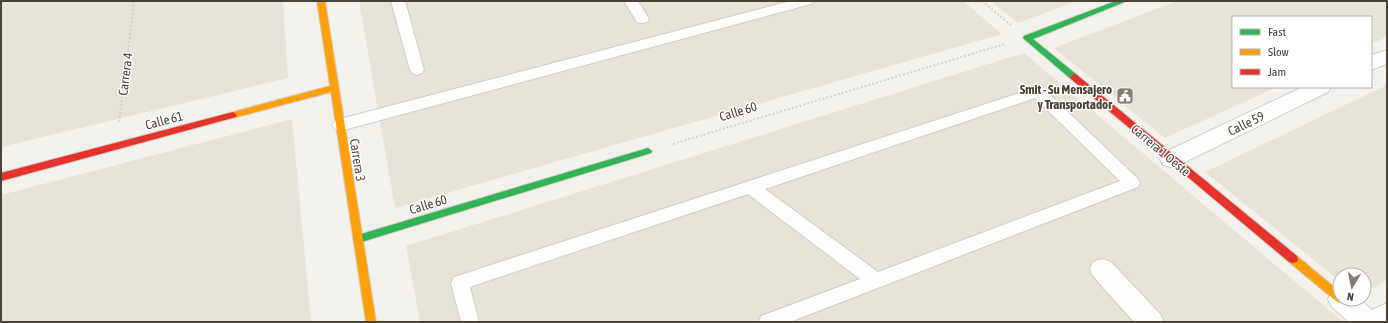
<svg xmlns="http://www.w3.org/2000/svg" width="1388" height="323" font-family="'Asap Condensed',sans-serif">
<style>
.residential{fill:#e6e3d9}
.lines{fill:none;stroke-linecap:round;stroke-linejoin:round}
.lane-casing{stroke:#d0cec9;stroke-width:2}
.street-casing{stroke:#d0cec9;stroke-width:2}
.fast-casing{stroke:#d2cec3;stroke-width:2}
.slow-casing{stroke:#d2cec3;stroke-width:2}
.jam-casing{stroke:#d2cec3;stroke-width:2}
.path{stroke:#d2d1ca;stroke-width:2;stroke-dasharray:2 2;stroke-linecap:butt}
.lane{fill:#fdfdfc;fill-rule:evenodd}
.street{fill:#fdfdfc;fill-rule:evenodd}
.fast{fill:#30b455;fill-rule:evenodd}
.slow{fill:#ff9f0a;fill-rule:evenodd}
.jam{fill:#e5322d;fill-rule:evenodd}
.labels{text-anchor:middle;stroke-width:3;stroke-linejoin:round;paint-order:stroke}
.street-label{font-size:13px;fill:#494237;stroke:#fff}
.poi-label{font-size:13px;font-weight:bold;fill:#494237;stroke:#fff;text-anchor:end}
</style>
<rect width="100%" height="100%" fill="#f2f1ec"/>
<path class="residential" d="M1 1H283L288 78 1 147Z
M359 1H963L1002 34 395 208Z
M991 1H1077L1018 23Z
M1177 1H1387V37L1371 44V17H1233V87H1277L1165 138 1054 48Z
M1024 53 1343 322H420L406 246Z
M1387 85V280L1364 294V275H1340V281L1205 172Z
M292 119 311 322H1V195Z"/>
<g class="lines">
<g class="lane-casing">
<path id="lane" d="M391 1H405L424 70 422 73 417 75 412 73 410 70Z
M624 1H638L649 19 647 22 642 23 637 22Z
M791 1H813L811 4 340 131 335 129 332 125 335 121 340 119Z
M1038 87 1043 88 1138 179 1140 183 1138 187 790 322H759L761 316 860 279 748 194 470 287 479 322H461L451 283 454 277ZM1035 98 1120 181 878 272 765 189Z"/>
</g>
<g class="street-casing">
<path id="street" d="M1387 50V64L1371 70V55Z
M1303 87H1331L1328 92 1179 165 1171 167 1163 165 1160 159 1163 153Z
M1102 259 1111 262 1160 314 1164 322H1134L1093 276 1090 269 1093 262Z
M1340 288V299H1359L1372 310 1387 303V322H1349L1332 307 1328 299 1332 291Z"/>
</g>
<g class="fast-casing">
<path id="fast" d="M1116 1H1127L1033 39 1077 75 1078 77 1077 79H1071L1023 38 1024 36Z
M648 148 652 151 651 153 358 243 355 242 353 239 355 236 358 235Z"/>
</g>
<g class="slow-casing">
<path id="slow" d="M317 1H325L376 322H366L331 92 233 118 229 115 233 112 330 86Z
M1293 255 1297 256 1340 292V299H1345L1344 301 1340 303 1336 301 1289 262 1288 259 1289 256Z"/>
</g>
<g class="jam-casing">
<path id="jam" d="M1074 74 1077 75 1297 256 1298 259 1297 262 1293 263 1289 262 1071 79 1070 77Z
M233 112 237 115 236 117 1 181V173Z"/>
</g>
<path class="path" d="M982 1 1011 25
M119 122 134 1
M673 144 1005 44"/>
<use href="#lane" class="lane"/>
<use href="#street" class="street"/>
<use href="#fast" class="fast"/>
<use href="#slow" class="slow"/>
<use href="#jam" class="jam"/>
</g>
<defs>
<g id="civic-square" transform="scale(0.9)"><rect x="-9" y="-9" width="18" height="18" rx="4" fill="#847f76" stroke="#fff"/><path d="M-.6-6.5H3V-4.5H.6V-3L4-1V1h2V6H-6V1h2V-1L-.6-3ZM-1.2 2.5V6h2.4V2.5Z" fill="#fff"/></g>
</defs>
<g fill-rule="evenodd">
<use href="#civic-square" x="1125" y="96"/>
</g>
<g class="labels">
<g class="street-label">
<text transform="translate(125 74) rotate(-83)" y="5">Carrera 4</text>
<text transform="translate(738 111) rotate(-17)" y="5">Calle 60</text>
<text transform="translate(164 120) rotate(-15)" y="5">Calle 61</text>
<text transform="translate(1246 123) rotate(-26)" y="5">Calle 59</text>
<text transform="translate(1161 150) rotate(40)" y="5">Carrera 1 Oeste</text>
<text transform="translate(358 160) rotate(81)" y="5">Carrera 3</text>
<text transform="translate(428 204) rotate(-17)" y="5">Calle 60</text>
</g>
<g class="poi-label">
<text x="1112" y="94">Smit - Su Mensajero<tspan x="1112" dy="15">y Transportador</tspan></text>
</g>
</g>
<rect width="1388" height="323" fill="none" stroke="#494237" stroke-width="4"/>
<rect x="1232" y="16" width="140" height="72" fill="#ffffff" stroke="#b6b3af"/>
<rect x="1240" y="29" width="20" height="6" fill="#30b455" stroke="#b6b3af"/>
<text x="1268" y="36" font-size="12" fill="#494237">Fast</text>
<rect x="1240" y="49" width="20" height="6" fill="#ff9f0a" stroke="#b6b3af"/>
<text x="1268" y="56" font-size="12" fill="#494237">Slow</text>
<rect x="1240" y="69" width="20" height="6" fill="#e5322d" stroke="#b6b3af"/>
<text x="1268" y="76" font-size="12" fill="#494237">Jam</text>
<g transform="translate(1352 287) rotate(190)"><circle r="19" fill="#ffffff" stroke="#b6b3af"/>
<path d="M0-3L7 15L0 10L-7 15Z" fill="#847f76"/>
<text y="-6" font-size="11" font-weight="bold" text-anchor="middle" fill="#494237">N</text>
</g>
</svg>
